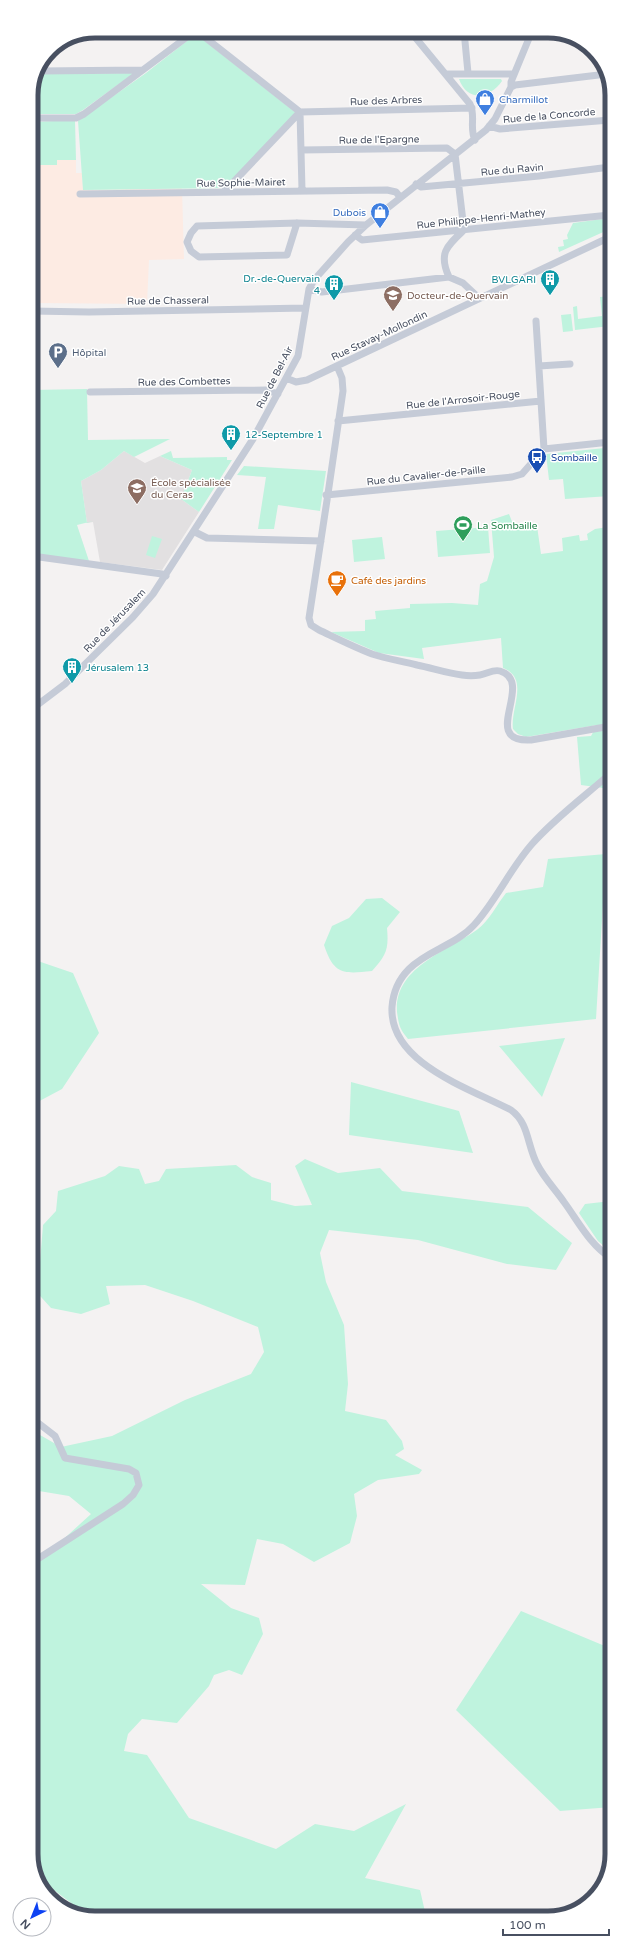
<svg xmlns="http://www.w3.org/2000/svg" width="643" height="1949" font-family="'Varela Round',sans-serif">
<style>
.education{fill:#e2e0e1}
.medical{fill:#fdebe3}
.green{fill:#bff3de}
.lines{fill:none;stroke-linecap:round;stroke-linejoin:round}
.minor{stroke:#c5cbd7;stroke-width:7}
.tertiary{stroke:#c5cbd7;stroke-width:9}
.labels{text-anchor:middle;stroke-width:3;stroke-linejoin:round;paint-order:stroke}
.shop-label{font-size:10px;fill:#366cbe;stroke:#fff;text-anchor:start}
.street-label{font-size:10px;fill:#485061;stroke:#fff}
.culture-label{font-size:10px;fill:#0d838f;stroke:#fff;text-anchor:end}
.education-label{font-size:10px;fill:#785e54;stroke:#fff;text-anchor:start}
.service-label{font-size:10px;fill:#4e5e75;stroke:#fff;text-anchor:start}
.transit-label{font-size:10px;fill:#164399;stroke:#fff;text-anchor:start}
.leisure-label{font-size:10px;fill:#27864d;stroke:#fff;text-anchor:start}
.food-label{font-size:10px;fill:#c56008;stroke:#fff;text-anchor:start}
.rim{fill:none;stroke:#485061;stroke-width:5}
</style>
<rect width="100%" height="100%" fill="#f4f2f2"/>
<path class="education" d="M124 451 145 463 160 456 192 470 181 499 199 512 162 570 100 562 93 522 87 523 81 481 101 470Z"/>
<path class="medical" d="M56 160H76V173H82L83 190 182 188 184 259 149 260 147 304 31 303V165H56Z"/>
<path class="green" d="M196 34 296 113 224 188 83 190 78 121 146 73Z
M134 73 83 110 76 114H31V91L39 74Z
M459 79H501L502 81C490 99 467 102 459 79Z
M75 120 76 160H57V165H31V122Z
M610 218V229L559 252 558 247 564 246 563 240 568 239 567 235 573 223Z
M610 296V326L575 330 573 307 577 306 578 319 602 316 600 297Z
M571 314 573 331 563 332 561 315Z
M87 389 88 440 170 439 134 457 124 451 101 470 81 481 87 523 93 521 77 525 89 561 32 555 31 390Z
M605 448 610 453V496L565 499 563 479 549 480 546 454Z
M171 451 173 458 227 457V460H232L199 512 181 499 192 470 160 456Z
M244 466 326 471 320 511 278 505 274 529H258L266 477 237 475Z
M509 514 515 529 537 526 541 554 563 551 562 538 579 535 580 541 588 540 587 534 595 529 608 527 610 528 611 786 603 788 581 785 577 737 591 736 597 725 526 737 518 734 513 729C510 709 530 678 503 668L501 638 422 648 424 659 379 653 331 632 365 631V620L376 619 375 611 410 608V604L452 603 478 605 480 584 487 581 494 557 491 520Z
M488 527 490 553 438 557 436 531Z
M152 536 162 539 155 558 146 555Z
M382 537 385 559 354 562 352 540Z
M606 854 596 1019 408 1039C399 1028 399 1025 397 1012 394 967 448 951 478 929 488 922 498 903 506 893L543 887 548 859Z
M382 898 400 912 387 928C389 950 386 955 372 971 343 974 334 975 324 945L332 926 349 918 366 899Z
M32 959 73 973 99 1033 62 1089 32 1105Z
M565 1038 542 1097 499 1046Z
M351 1082 459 1111 473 1153 349 1135Z
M305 1159 338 1173 380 1168 402 1191 528 1207 572 1243 556 1270 507 1264 418 1240 329 1230 320 1253 326 1282 344 1325 348 1384 345 1411 386 1420 402 1441 404 1449 395 1455 422 1470 419 1474 378 1480 354 1494 357 1516 350 1543 314 1562 283 1544 257 1539 245 1585 201 1584 231 1608 259 1618 263 1634 242 1675 229 1670 214 1675 209 1686 177 1723 142 1719 128 1734 124 1751 147 1755 189 1818 276 1849 315 1824 354 1831 406 1804 365 1878 420 1890 426 1916 91 1918 38 1878 33 1871V1567L91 1514 69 1496 33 1490V1431L61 1447 112 1436 185 1400 251 1374 264 1352 258 1327 193 1301 145 1285 106 1286 110 1304 81 1314 51 1308 32 1287V1277L40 1262 43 1225 56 1211 58 1191 105 1176 119 1166 139 1169 145 1184 159 1181 166 1169 236 1165 252 1177 271 1183V1200L295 1206 312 1205 295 1166Z
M611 1201V1252L598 1241 579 1213 585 1204Z
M521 1611 612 1649V1807L560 1811 456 1710Z"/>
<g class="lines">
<path class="minor" d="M197 31 300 112 224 192
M410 31 470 104C476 116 469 128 475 140
M464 31 468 73
M465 37H530
M40 71 142 70
M446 74H514
M511 87 515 85 607 74
M31 118H76L84 114 195 31
M489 126 500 129 610 120
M301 150 447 148 455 154
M455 154 464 230
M416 184 421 187 539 176 610 167
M302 190 300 112 472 108
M80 194 387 190 396 192 400 197
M297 223 287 255 199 257 191 251 187 242 191 233 197 226 297 223 366 225
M355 235 362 240 610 215
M449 277C438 253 447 246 464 230
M309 289 322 292 449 277 463 283 479 298
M31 311 89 312 305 308
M536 321 544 449
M337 366 342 378 343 391C332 467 321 542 309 618L311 625 319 630C336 638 354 647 372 654 387 659 402 661 417 665 432 668 446 673 462 675 468 676 474 676 480 675 487 674 493 669 500 671 536 682 478 743 531 740L611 726
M539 366 570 364
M286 378 296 382 307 380 610 237
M90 392 266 390 278 394
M338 421 541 401
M326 495 512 477 522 474 544 449 610 442
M195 532 207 538 321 541
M32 556 162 574 166 576
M32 709 65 684 133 617 153 594 253 439 298 356 309 289 314 280 348 242 366 225 486 130 495 119 511 87V82L532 31
M611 773C585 796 555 818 532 844 510 869 496 901 474 925 456 945 428 950 409 969 399 979 393 993 392 1007 389 1063 469 1088 511 1110 529 1123 527 1145 537 1164 544 1178 555 1189 564 1202 578 1221 590 1245 611 1258
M33 1419 55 1436 65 1458 129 1469 136 1473 139 1485 133 1495 123 1504 33 1562"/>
<path class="tertiary" d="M46 1892 68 1909"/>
</g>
<defs>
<g id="shop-pin" transform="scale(1)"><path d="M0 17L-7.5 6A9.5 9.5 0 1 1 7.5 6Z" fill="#3f7fe0" stroke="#fff"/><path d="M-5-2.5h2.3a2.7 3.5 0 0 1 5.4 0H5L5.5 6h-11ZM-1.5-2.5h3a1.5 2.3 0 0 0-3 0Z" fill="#fff"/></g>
<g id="building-pin" transform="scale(1)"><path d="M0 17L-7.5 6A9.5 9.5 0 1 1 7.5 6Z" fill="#0f9aa8" stroke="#fff"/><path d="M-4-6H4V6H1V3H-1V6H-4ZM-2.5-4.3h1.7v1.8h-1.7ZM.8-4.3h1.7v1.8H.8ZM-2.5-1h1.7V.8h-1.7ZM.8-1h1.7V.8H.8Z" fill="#fff"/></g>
<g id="school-pin" transform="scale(1)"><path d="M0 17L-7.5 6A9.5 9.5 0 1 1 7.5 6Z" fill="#8d6e63" stroke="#fff"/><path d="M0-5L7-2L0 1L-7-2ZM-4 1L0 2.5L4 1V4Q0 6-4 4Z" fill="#fff"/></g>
<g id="parking-pin" transform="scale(1)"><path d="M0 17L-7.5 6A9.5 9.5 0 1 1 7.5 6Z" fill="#5c6f8a" stroke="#fff"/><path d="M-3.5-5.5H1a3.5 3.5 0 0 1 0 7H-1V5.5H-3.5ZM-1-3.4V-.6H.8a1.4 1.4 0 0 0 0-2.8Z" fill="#fff"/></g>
<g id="bus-pin" transform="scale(1)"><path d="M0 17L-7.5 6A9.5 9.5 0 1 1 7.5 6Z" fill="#1a4fb4" stroke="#fff"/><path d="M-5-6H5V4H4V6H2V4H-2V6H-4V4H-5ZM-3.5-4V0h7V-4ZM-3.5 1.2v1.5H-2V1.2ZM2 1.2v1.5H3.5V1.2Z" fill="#fff"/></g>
<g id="stadium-pin" transform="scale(1)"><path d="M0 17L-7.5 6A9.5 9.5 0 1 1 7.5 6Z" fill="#2e9e5b" stroke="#fff"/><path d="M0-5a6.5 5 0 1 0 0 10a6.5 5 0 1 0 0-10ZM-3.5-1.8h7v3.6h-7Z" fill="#fff"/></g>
<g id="cafe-pin" transform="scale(1)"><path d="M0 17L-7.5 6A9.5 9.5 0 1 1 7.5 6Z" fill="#e8710a" stroke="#fff"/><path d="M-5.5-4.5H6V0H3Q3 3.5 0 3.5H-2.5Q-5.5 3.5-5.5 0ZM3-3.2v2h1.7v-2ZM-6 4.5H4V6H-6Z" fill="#fff"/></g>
</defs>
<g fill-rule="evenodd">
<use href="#shop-pin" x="485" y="99"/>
<use href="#shop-pin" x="380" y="212"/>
<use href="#building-pin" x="550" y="279"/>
<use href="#building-pin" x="334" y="284"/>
<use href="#school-pin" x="393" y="295"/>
<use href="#parking-pin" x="58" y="352"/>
<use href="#building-pin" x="231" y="434"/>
<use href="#bus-pin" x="537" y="457"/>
<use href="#school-pin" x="137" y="488"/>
<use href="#stadium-pin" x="463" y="525"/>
<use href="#cafe-pin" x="337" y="580"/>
<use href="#building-pin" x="72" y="667"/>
</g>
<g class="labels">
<g class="shop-label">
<text x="499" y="103">Charmillot</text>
<text x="366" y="216" text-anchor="end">Dubois</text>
</g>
<g class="street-label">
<text transform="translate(386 100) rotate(-2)" y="4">Rue des Arbres</text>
<text transform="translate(549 115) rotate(-5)" y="4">Rue de la Concorde</text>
<text transform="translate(379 139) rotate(-1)" y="4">Rue de l'Epargne</text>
<text transform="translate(512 169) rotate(-5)" y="4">Rue du Ravin</text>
<text transform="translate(241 182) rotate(-1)" y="4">Rue Sophie-Mairet</text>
<text transform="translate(481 218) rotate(-6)" y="4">Rue Philippe-Henri-Mathey</text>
<text transform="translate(168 300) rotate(-1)" y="4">Rue de Chasseral</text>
<text transform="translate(379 335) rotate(-25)" y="4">Rue Stavay-Mollondin</text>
<text transform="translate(274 377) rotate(-63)" y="4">Rue de Bel-Air</text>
<text transform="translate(184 381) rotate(-1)" y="4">Rue des Combettes</text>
<text transform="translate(463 399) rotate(-6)" y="4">Rue de l'Arrosoir-Rouge</text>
<text transform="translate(426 475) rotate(-6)" y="4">Rue du Cavalier-de-Paille</text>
<text transform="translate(114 620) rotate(-46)" y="4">Rue de Jérusalem</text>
</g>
<g class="culture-label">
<text x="320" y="282">Dr.-de-Quervain<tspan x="320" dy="12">4</tspan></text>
<text x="536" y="283">BVLGARI</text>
<text x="245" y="438" text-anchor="start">12-Septembre 1</text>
<text x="86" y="671" text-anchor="start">Jérusalem 13</text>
</g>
<g class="education-label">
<text x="407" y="299">Docteur-de-Quervain</text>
<text x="151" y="486">École spécialisée<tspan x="151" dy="12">du Ceras</tspan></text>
</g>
<g class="service-label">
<text x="72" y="356">Hôpital</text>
</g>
<g class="transit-label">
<text x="551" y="461">Sombaille</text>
</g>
<g class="leisure-label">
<text x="477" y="529">La Sombaille</text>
</g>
<g class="food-label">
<text x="351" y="584">Café des jardins</text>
</g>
</g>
<path d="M0 0H643V1949H0ZM95 38H548A57 57 0 0 1 605 95V1854A57 57 0 0 1 548 1911H95A57 57 0 0 1 38 1854V95A57 57 0 0 1 95 38Z" fill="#fff" fill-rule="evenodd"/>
<path class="rim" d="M95 38H548A57 57 0 0 1 605 95V1854A57 57 0 0 1 548 1911H95A57 57 0 0 1 38 1854V95A57 57 0 0 1 95 38Z"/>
<g transform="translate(32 1917) rotate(223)"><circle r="19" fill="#ffffff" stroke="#b6b9c0"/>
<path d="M0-3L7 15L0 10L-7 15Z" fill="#0d42f3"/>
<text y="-6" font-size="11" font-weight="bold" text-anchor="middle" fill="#485061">N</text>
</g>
<path d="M503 1929v6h106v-6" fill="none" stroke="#485061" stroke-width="2"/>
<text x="509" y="1929" font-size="12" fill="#485061" stroke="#ffffff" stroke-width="3" paint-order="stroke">100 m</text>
</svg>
